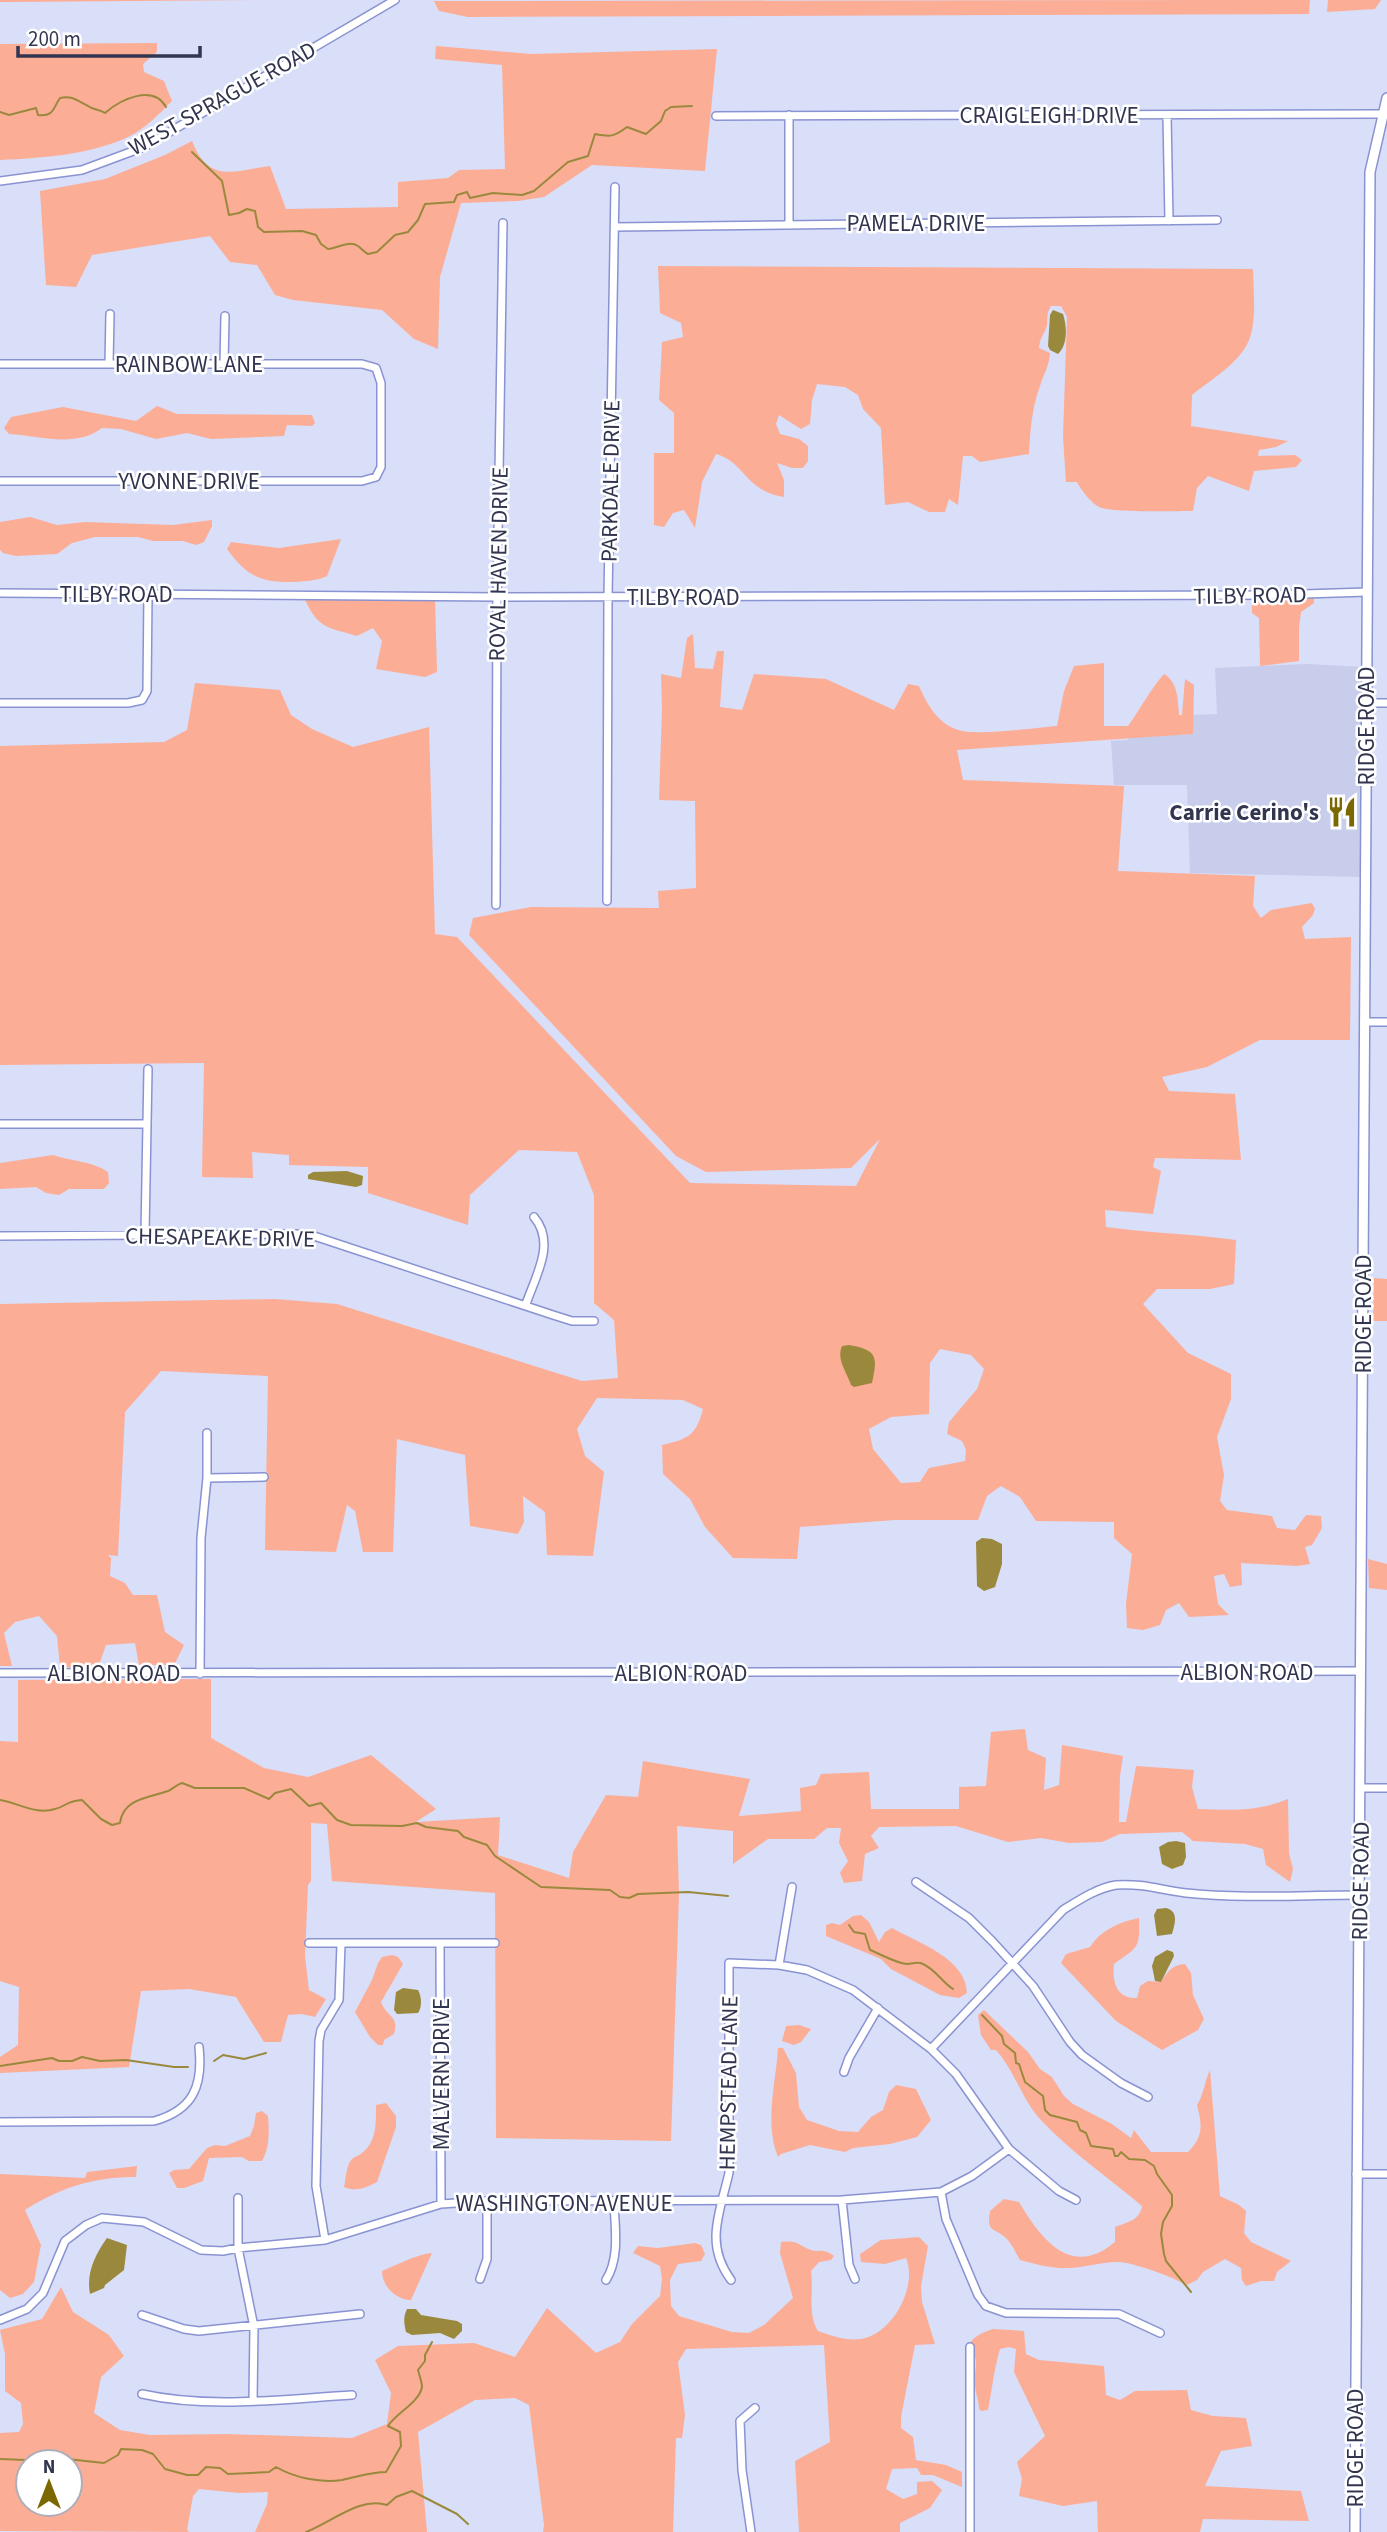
<svg xmlns="http://www.w3.org/2000/svg" width="1387" height="2532" font-family="'Source Sans 3',sans-serif">
<style>
.built{fill:#c7cdea}
.green{fill:#fcad96;fill-rule:evenodd}
.water{fill:#9a893d}
.lines{fill:none;stroke-linecap:round;stroke-linejoin:round}
.stream{stroke:#9a893d;stroke-width:2}
.minor-casing{stroke:#8993d1;stroke-width:10}
.major-casing{stroke:#8993d1;stroke-width:12}
.minor{stroke:#fff;stroke-width:7}
.major{stroke:#fff;stroke-width:9}
.labels{text-anchor:middle;stroke-width:5;stroke-linejoin:round;paint-order:stroke}
.street-label{font-size:23px;fill:#31354f;stroke:#fff}
.poi-label{font-size:23px;font-weight:bold;fill:#31354f;stroke:#fff;text-anchor:end}
</style>
<rect width="100%" height="100%" fill="#d9def9"/>
<path class="built" d="M1307 664 1364 667 1361 877 1190 873 1187 785H1114L1111 741 1127 740 1131 737 1193 734V715L1217 714 1215 668Z"/>
<path class="green" d="M0 0H264L8 2H0Z
M1310 0 1309 14 468 17 439 11 434 1Z
M1328 0H1381L1375 9 1327 12Z
M157 43V52L143 64 144 72 164 81 172 101C160 113 146 128 130 136 91 155 42 158 0 160V44Z
M436 46 531 54 717 49 705 171 592 165 544 197 518 201 461 203 440 277 438 349 414 339 382 310 293 300 275 295 257 265 230 262 210 236 92 255 76 287 46 285 40 191 105 179 165 155 192 141C209 184 233 171 270 166L286 209 398 207V182L448 178 459 170 505 169 502 65 435 59Z
M658 266 1253 269C1253 294 1259 330 1243 351 1230 369 1209 381 1192 395L1191 426 1288 441 1276 447 1259 450 1258 456 1295 455 1302 460 1296 467 1254 471 1249 491 1208 476 1197 488 1193 511C1176 511 1112 513 1099 507 1091 503 1081 490 1077 482H1066L1063 437 1067 317 1061 306H1051C1046 314 1048 317 1047 325 1045 334 1040 336 1039 348L1050 353C1049 367 1044 373 1040 386 1032 407 1030 432 1029 454L980 462 972 456H963L958 505 949 499 945 512H929L908 502 885 505 881 428 863 409 858 395 845 387 817 384 812 400 810 424 801 429 779 415 776 424 780 434 799 439 808 446V461L803 468H792L777 463 784 480V497C745 491 745 462 716 454L702 482 695 528 684 510 673 513 664 527 654 525V453H674V413L659 400 662 342 683 337 681 323 660 313Z
M157 406 177 414 312 415 315 423 312 426 287 425 284 436 211 439 187 433 156 439 121 429 102 428C76 448 40 436 9 434L4 428 11 417 63 407 136 421Z
M30 517 57 525 85 522 173 525 212 520V526L204 542 196 545 183 541H153L138 537H95L72 543 57 554 16 556 3 553 0 550V522Z
M341 539 327 576C316 581 307 581 294 582 260 583 247 576 227 549L231 542 279 548Z
M1314 597V603L1301 612 1299 627V661L1260 666 1259 618 1252 613V599Z
M305 600H435L437 672 425 677 376 669 382 641 373 628 357 636C327 627 319 629 305 600Z
M693 634 695 668 713 669 717 651H724L720 707 742 710 754 674 826 679 894 710 908 684 919 686C927 704 937 723 958 730 978 736 1034 728 1057 726L1064 691 1074 666 1104 663V726H1128C1141 708 1150 690 1164 674 1178 682 1178 700 1179 715H1182L1185 679 1194 685 1193 734 957 750 963 780 1124 786 1118 871 1255 876 1253 906 1261 918 1271 910 1312 903 1315 909 1313 915 1302 927 1305 939 1351 937 1350 1040H1260L1207 1067 1162 1077 1169 1091 1235 1094 1241 1160 1155 1158 1153 1167 1161 1171 1153 1214 1105 1210 1106 1227C1149 1233 1193 1234 1236 1240L1234 1284 1210 1289H1157L1143 1304 1188 1353 1231 1374V1399L1217 1437 1224 1475 1220 1501 1227 1510 1272 1516 1277 1528 1295 1530 1306 1515 1321 1516 1322 1528 1312 1545 1305 1547 1310 1564 1297 1566 1241 1563 1242 1585 1230 1587 1224 1574 1214 1576 1218 1604 1229 1615 1189 1617 1179 1603 1166 1610 1160 1625 1143 1630 1127 1628 1126 1604 1132 1554 1114 1538V1522L1036 1521 1020 1497 1001 1486 987 1496 978 1520H895L800 1527 797 1559 733 1558 705 1527 690 1499 663 1474 662 1445C688 1439 696 1436 703 1409L683 1400 597 1398 577 1429 585 1456 604 1472 593 1556 547 1555 545 1512 523 1496 524 1522 518 1534 470 1526 465 1455 397 1439 393 1552H363L355 1511 347 1505 336 1552 265 1550 268 1376 161 1371 125 1412 118 1556 108 1555 111 1558 110 1576 125 1583 133 1595H157L165 1632 184 1645 174 1665H139L135 1643 106 1645 98 1668 60 1667 57 1636 39 1616 15 1622 4 1633 12 1666H0V1304L275 1299 337 1304 582 1381 618 1378 614 1320 594 1303V1195L577 1152 519 1150 470 1195 468 1225 368 1193V1167L289 1165V1155L252 1152 253 1178 202 1177 204 1063 0 1065V746L164 742 187 730 195 683 280 690 291 715 312 729 353 747 429 727 435 934 457 937 690 1183 856 1186 880 1139 851 1168 706 1172 676 1156 469 935 473 918 531 907 659 908 658 891 696 888 695 801 659 800 662 709 661 674 681 678 687 638ZM940 1349 971 1355 984 1369 977 1389 949 1422 947 1434 962 1441 966 1450 965 1461 929 1468 920 1482 901 1483 873 1449 869 1429 891 1417 929 1414 930 1363Z
M53 1155C70 1161 92 1161 108 1172L109 1183 104 1189H69L59 1195 46 1193 36 1187 0 1189V1163Z
M1374 1278 1387 1279V1321H1373Z
M1368 1559 1387 1564V1590L1369 1588Z
M211 1679V1738L264 1768 308 1777 371 1755 436 1809 416 1822 500 1817 498 1855 569 1878 573 1852 606 1795 638 1797 643 1761 750 1779 739 1816 801 1811 800 1788 816 1785 821 1774 869 1772 871 1809H959V1787L986 1786 991 1732 1025 1729 1028 1750 1046 1758 1044 1790 1059 1785 1062 1745 1123 1756 1120 1776 1119 1822H1126L1136 1766 1194 1770 1192 1787 1198 1809C1232 1810 1256 1812 1288 1799L1289 1853 1293 1869 1290 1882 1266 1865 1263 1849 1245 1844 1193 1841 1182 1832 1120 1834 1102 1842 1069 1843 1041 1838 1008 1842 956 1826 879 1827 871 1836 879 1848 865 1854 862 1881 844 1883 840 1873 848 1861 839 1843 841 1828H827L814 1839H768L733 1864V1831L677 1826 679 1894 671 2141 496 2138 495 1893 332 1881 327 1824 311 1823V1881L308 1885 305 1956 309 1990 326 1999 315 2017 302 2014 288 2015 281 2042H264L236 1997 189 1989 141 1991 129 2067 0 2073V2057L18 2045 19 1987 0 1981V1741L18 1742V1680Z
M861 1915 869 1922 879 1942 885 1932 892 1928C918 1943 966 1958 967 1993L959 1998 940 1995 891 1969 881 1959 826 1936V1925L832 1923 840 1925 853 1916Z
M1139 1918C1140 1949 1138 1947 1114 1964 1112 1981 1116 1999 1137 1998L1140 1986 1148 1981 1161 1982C1168 1971 1172 1965 1185 1964L1191 1973 1193 1995 1204 2019 1198 2030 1162 2050 1116 2021 1061 1963 1066 1954 1090 1947C1101 1930 1119 1922 1139 1918Z
M392 1955 398 1957 403 1964 381 2002C388 2019 399 2015 394 2034L384 2040 383 2045H378L370 2037 355 2012 372 1980 378 1963 382 1957Z
M984 2010 1028 2052 1040 2069 1052 2077 1064 2096 1073 2104 1112 2124 1131 2138 1134 2130 1151 2152H1188C1204 2136 1202 2125 1197 2105 1203 2097 1205 2080 1210 2070L1220 2196 1239 2205 1246 2211 1244 2233 1251 2242 1291 2261 1277 2272 1274 2281H1261L1246 2286 1242 2280 1241 2268 1225 2259 1203 2272 1197 2280 1187 2285C1167 2275 1148 2268 1127 2263 1108 2259 1087 2268 1068 2268 1052 2269 1036 2264 1020 2260 1016 2253 1012 2245 1007 2239 995 2226 986 2235 990 2211L1004 2199 1019 2202C1041 2239 1071 2279 1115 2242V2227C1128 2222 1140 2220 1142 2206 1108 2177 1069 2151 1039 2118 1021 2097 1014 2070 996 2050H991L981 2035 978 2015Z
M799 2025 811 2029 801 2042 794 2045 782 2041 786 2026Z
M778 2048H783L796 2073 799 2107 807 2120 839 2131 858 2132 871 2117 883 2110 889 2092 896 2085 916 2089 931 2120 917 2137 890 2144 853 2148 845 2152 810 2145 781 2154 778 2157C764 2122 776 2084 778 2048Z
M386 2103 396 2116V2127L377 2182C366 2188 356 2192 344 2187 346 2179 346 2165 352 2159 355 2156 359 2156 362 2153 377 2142 376 2122 376 2105Z
M262 2111 268 2116C269 2130 270 2148 262 2161H249L242 2157 209 2158 203 2181 184 2188H177L169 2173 174 2170 189 2169 207 2148 215 2145 225 2146 250 2136 254 2126 256 2113Z
M137 2166 136 2177C94 2177 61 2187 25 2210L41 2245 34 2282 23 2294 10 2298 0 2290V2174L85 2178 87 2172Z
M919 2237 928 2246 921 2286 922 2302 935 2344 915 2345 901 2417V2428L913 2437 916 2460 946 2465 962 2472V2487L933 2475H921L917 2468 892 2469 886 2489 903 2499 917 2494V2482L932 2481 942 2490 930 2508 900 2523V2532H799L795 2461 830 2442 824 2345 686 2349 678 2362 685 2415 682 2438H676L673 2532H543L544 2525 529 2405 515 2398 475 2400 418 2432 427 2532H255L267 2504 268 2492 239 2493 199 2489 193 2496 187 2530 189 2532 0 2531V2433L19 2432 23 2424 21 2403 5 2391V2354L0 2330 42 2319 61 2287 73 2312 109 2335 124 2356 101 2377 94 2413 120 2430 150 2435 227 2434 352 2438 387 2424 391 2393 375 2360 398 2346 474 2343 515 2357 547 2308 596 2353 620 2342 632 2324 660 2296 662 2279 660 2266 633 2253 638 2246 658 2248 695 2243 701 2245 705 2254 701 2261 678 2264 670 2280 671 2306 679 2316 732 2332 749 2333 764 2325 793 2298 780 2253 781 2242C799 2240 797 2245 811 2250 821 2253 821 2247 834 2256L831 2260 819 2262 811 2271C814 2292 807 2313 818 2331 832 2336 846 2341 861 2339 893 2334 918 2286 906 2258L885 2264 861 2262 860 2254 881 2240ZM28 2462H70V2504H28Z
M432 2253 411 2300C396 2300 382 2286 382 2271 397 2265 417 2254 432 2253Z
M993 2329 1024 2331 1026 2354 1039 2360 1104 2366 1106 2395 1120 2400 1135 2391 1187 2390 1191 2410 1213 2416 1246 2418 1252 2446 1221 2451 1205 2486 1301 2491 1309 2521 1203 2519 1200 2532H1098L1097 2501 1063 2506 1019 2496 1022 2479 1017 2462 1045 2436 1014 2372 1016 2349 1009 2347 1000 2349C994 2369 992 2390 988 2410L981 2411 979 2409C979 2400 975 2393 975 2385 973 2371 982 2356 967 2347 974 2336 981 2333 993 2329Z"/>
<path class="water" d="M1053 310 1063 314C1067 326 1068 345 1058 354L1050 350 1048 346 1050 315Z
M347 1171 363 1176 362 1185 356 1187 308 1179V1175L313 1172Z
M849 1345C877 1350 878 1356 872 1383L854 1387 851 1385C847 1372 836 1360 842 1346Z
M982 1538 992 1539 1002 1544V1564L995 1587 984 1591 977 1586 976 1542Z
M1176 1841 1185 1843 1186 1857 1183 1865 1172 1869 1162 1864 1159 1847 1168 1842Z
M1166 1908C1179 1911 1175 1924 1172 1934L1157 1936 1154 1915 1157 1909Z
M1167 1950 1173 1952 1174 1956 1161 1982 1155 1981 1152 1966 1155 1957Z
M403 1988 418 1990C422 1997 422 2007 418 2013L397 2014 394 2010 396 1992Z
M107 2238 127 2245 124 2270 105 2285 104 2288 90 2294C86 2273 95 2255 107 2238Z
M407 2309H416L421 2315 457 2321 462 2324V2331L454 2339 440 2333 412 2335 406 2332C404 2323 403 2317 407 2309Z"/>
<g class="lines">
<path class="stream" d="M0 112 9 115 36 108 38 115C54 117 53 108 60 98 72 95 78 101 88 106 93 110 99 109 105 113 121 99 153 84 166 107
M192 152 222 181 229 215 239 213 247 209 255 211 258 227 264 232 302 231 316 235 321 244 328 249C338 248 349 240 358 246 362 249 364 252 368 254L377 252 395 235 408 232 418 220 425 204 454 202 457 195 467 192 470 198 493 193 522 195 534 191 568 162 588 156 595 134C610 137 614 137 627 127L646 134 661 121 665 111 671 107 692 106
M0 1800C19 1803 35 1815 55 1809 67 1806 66 1801 82 1800L101 1819 112 1825 120 1823C123 1798 149 1798 168 1791 173 1789 176 1785 182 1783L195 1788H244L269 1799 275 1793 291 1789 309 1806 321 1803 337 1820 351 1825 402 1826 417 1823 426 1827 458 1831 464 1837 487 1845 495 1856 541 1887 610 1890 620 1897 629 1898 638 1894 688 1892 728 1896
M849 1925 854 1932 865 1934 870 1950C881 1954 895 1963 907 1964 913 1964 917 1961 923 1964 936 1970 942 1982 953 1989
M982 2015 1002 2036 1004 2044 1015 2053 1016 2063 1019 2064 1025 2082 1043 2096 1045 2110 1050 2115 1077 2122 1080 2130 1086 2133 1091 2146 1113 2149 1115 2156H1118L1121 2152 1129 2159 1145 2160 1154 2166 1157 2174 1172 2195V2206L1163 2222 1161 2234 1164 2254 1166 2261 1191 2292
M214 2061 223 2055 244 2059 266 2053
M0 2066 52 2058 59 2061H72L82 2057 100 2061 126 2060 174 2067H188
M0 2459 51 2461 67 2459 104 2463 118 2455 121 2449 142 2450 153 2454 165 2469 187 2475H198L206 2467 220 2468 228 2474 269 2472 276 2467C295 2478 320 2483 342 2480 358 2477 370 2472 386 2472L401 2446 400 2432 388 2426C396 2413 419 2403 422 2387 422 2382 419 2374 418 2370L425 2361V2355L432 2342
M306 2532C331 2523 360 2496 387 2505L396 2497 412 2491 457 2514 468 2524"/>
<g class="minor-casing">
<path id="minor" d="M789 115V224
M1167 115 1169 221
M716 116 1383 114
M0 181 82 170 144 147 395 0
M615 227 1217 220
M0 364H362L376 368 381 383V467L376 477 362 481H0
M109 364 110 314
M224 364 225 316
M0 593 497 597 1273 595 1367 592
M0 703H128L142 700 147 691 148 594
M1367 703H1387
M607 901 608 597 615 187
M496 905 497 597 503 223
M1364 1022H1387
M0 1124H147
M145 1234 148 1069
M0 1236 308 1234 553 1315 572 1321H594
M526 1304C536 1275 556 1243 534 1217
M207 1478 264 1477
M0 1673 1361 1671
M200 1674 201 1538 207 1478V1433
M1361 1788H1387
M916 1882 969 1918 993 1942 1033 1986 1070 2042 1082 2055 1121 2083 1148 2097
M309 1943H495
M440 1944 441 2204
M779 1965 792 1887
M931 2049 1063 1910C1079 1900 1097 1888 1116 1885 1141 1883 1162 1890 1186 1893 1243 1899 1302 1895 1359 1895
M844 2072 849 2058 878 2008
M0 2122 154 2121C194 2110 203 2085 199 2047
M1356 2174H1387
M941 2192 946 2219 978 2295 986 2306 1006 2313 1119 2314 1160 2333
M238 2198V2248L254 2327 253 2401
M842 2200 849 2265 855 2279
M325 2240 316 2186 319 2041 321 2030 339 2000 341 1944
M480 2279 487 2259V2201
M606 2280C620 2258 615 2228 614 2202
M731 2280C704 2244 720 2212 729 2173V1963L779 1965 807 1970 853 1990 931 2049 956 2074 1009 2149 1059 2191 1076 2200
M142 2315 184 2329 199 2331 360 2314
M0 2320 27 2309 43 2293 65 2241 86 2225 102 2218 144 2222 201 2250 223 2251 238 2248 325 2240 441 2204 487 2201 842 2200 941 2192 972 2176 1009 2149
M970 2347V2532
M142 2394C209 2409 283 2399 352 2395
M751 2532 742 2470 740 2421 755 2408"/>
</g>
<g class="major-casing">
<path id="major" d="M1355 2532 1370 172 1387 98"/>
</g>
<use href="#minor" class="minor"/>
<use href="#major" class="major"/>
</g>
<defs>
<g id="restaurant-bare" transform="scale(2.415)"><path d="M-5-6h1v4h1v-4h1v4h1v-4h1v5L-1.5 .5V6h-2V.5L-5-1ZM5-6V6H3V1.5H1.5Q1.5-4 5-6Z" fill="#7b6800" stroke="#fff" stroke-width="2.5" paint-order="stroke"/></g>
</defs>
<g fill-rule="evenodd">
<use href="#restaurant-bare" x="1342" y="812"/>
</g>
<g class="labels">
<g class="street-label">
<text transform="translate(222 98) rotate(-29)" y="8">WEST SPRAGUE ROAD</text>
<text x="1049" y="123">CRAIGLEIGH DRIVE</text>
<text x="916" y="231">PAMELA DRIVE</text>
<text x="189" y="372">RAINBOW LANE</text>
<text x="189" y="489">YVONNE DRIVE</text>
<text transform="translate(610 481) rotate(-89)" y="8">PARKDALE DRIVE</text>
<text transform="translate(498 564) rotate(-89)" y="8">ROYAL HAVEN DRIVE</text>
<text x="116" y="602">TILBY ROAD</text>
<text transform="translate(1250 595) rotate(-1)" y="8">TILBY ROAD</text>
<text x="683" y="605">TILBY ROAD</text>
<text transform="translate(1366 726) rotate(-90)" y="8">RIDGE ROAD</text>
<text transform="translate(220 1237) rotate(1)" y="8">CHESAPEAKE DRIVE</text>
<text transform="translate(1363 1314) rotate(-90)" y="8">RIDGE ROAD</text>
<text x="1247" y="1680">ALBION ROAD</text>
<text x="114" y="1681">ALBION ROAD</text>
<text x="681" y="1681">ALBION ROAD</text>
<text transform="translate(1360 1881) rotate(-89)" y="8">RIDGE ROAD</text>
<text transform="translate(441 2074) rotate(-90)" y="8">MALVERN DRIVE</text>
<text transform="translate(728 2083) rotate(-89)" y="8">HEMPSTEAD LANE</text>
<text x="564" y="2211">WASHINGTON AVENUE</text>
<text transform="translate(1355 2448) rotate(-90)" y="8">RIDGE ROAD</text>
</g>
<g class="poi-label">
<text x="1319" y="820">Carrie Cerino's</text>
</g>
</g>
<g transform="translate(49 2483)"><circle r="33" fill="#ffffff" stroke="#adaeb9" stroke-width="2"/>
<path d="M0-5L12 26L0 18L-12 26Z" fill="#7b6800"/>
<text y="-10" font-size="19" font-weight="bold" text-anchor="middle" fill="#31354f">N</text>
</g>
<path d="M18 46v10h182v-10" fill="none" stroke="#31354f" stroke-width="3.5"/>
<text x="28" y="46" font-size="21" fill="#31354f" stroke="#ffffff" stroke-width="5" paint-order="stroke">200 m</text>
</svg>
